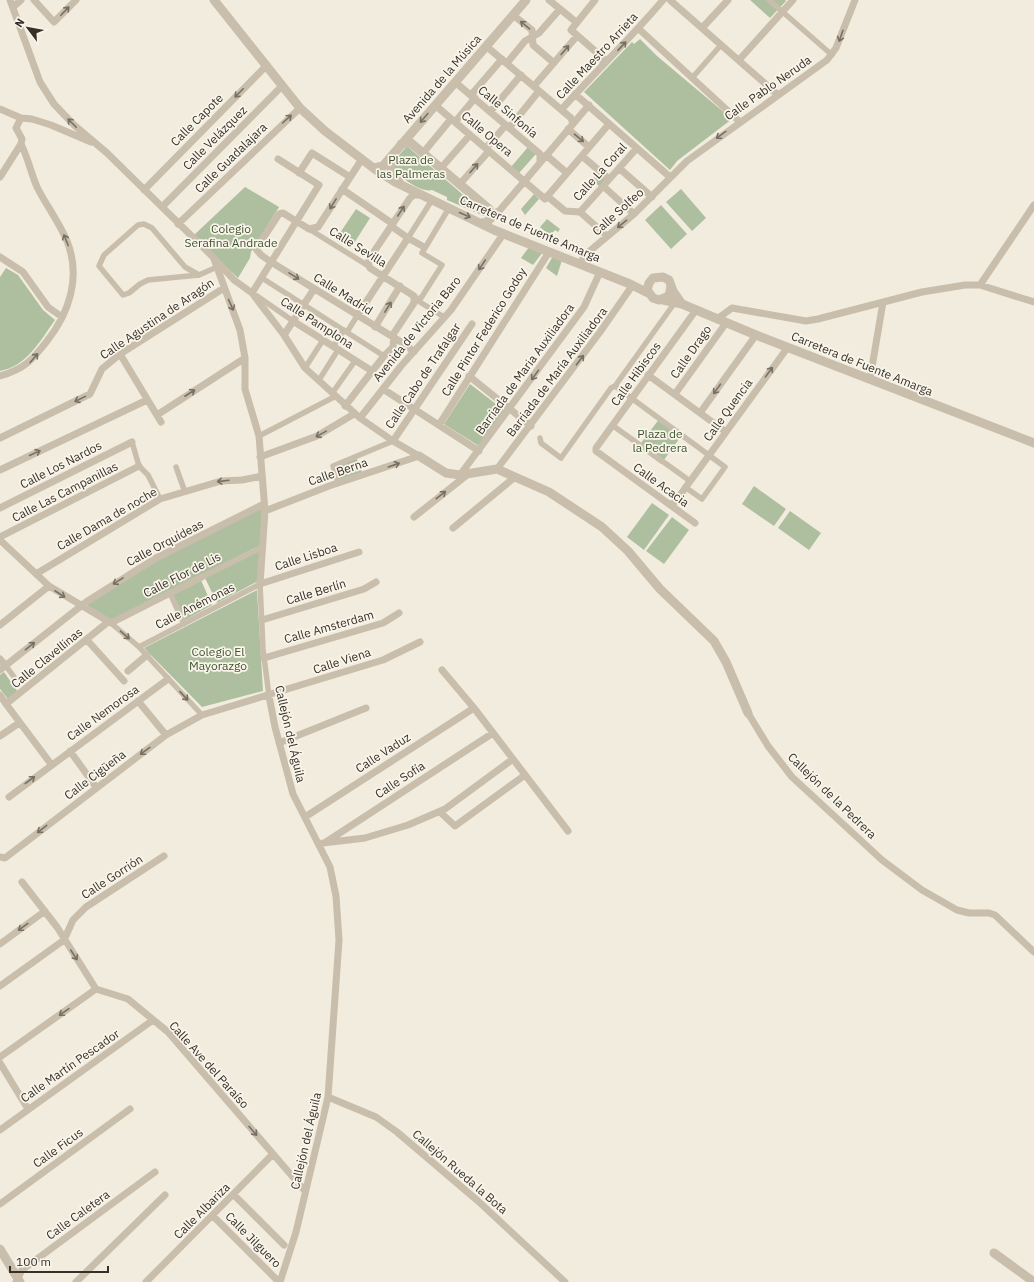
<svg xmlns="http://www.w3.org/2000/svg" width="1034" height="1282" font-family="'IBM Plex Sans',sans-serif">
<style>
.green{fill:#aebf9f}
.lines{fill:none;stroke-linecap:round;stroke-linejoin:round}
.pedestrian{stroke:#c8beab;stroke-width:5.5}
.minor{stroke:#c8beab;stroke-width:7}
.tertiary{stroke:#c8beab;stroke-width:9}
.oneway{stroke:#787064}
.labels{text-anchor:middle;stroke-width:3.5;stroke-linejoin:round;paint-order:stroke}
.street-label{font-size:12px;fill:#373029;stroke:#f9f5ea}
.park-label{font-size:12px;fill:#3f532f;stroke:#f9f5ea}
</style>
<rect width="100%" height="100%" fill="#f1ecde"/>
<path class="green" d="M750 0H785L786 1 770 18Z
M640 39 657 56 732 119 677 161 670 170 584 92 632 42 634 44Z
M407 146 485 214 484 216 447 200V197L432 190C421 193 402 178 394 171V161Z
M528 147 536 154 519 173 511 167Z
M598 173 606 179 599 186 592 180Z
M245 187 279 207 251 252 250 258 238 278 193 236Z
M681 189 706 218 692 231 666 202Z
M534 194 539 199 525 215 521 209Z
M661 205 687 234 671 249 645 220Z
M356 209 370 218 351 248 336 239Z
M547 219 560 229 558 232 555 230 550 236 540 227Z
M529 247 543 252 533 265 521 258Z
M553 256 562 260 557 276 546 268Z
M6 268 18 275 43 310 55 320C40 341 27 366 0 371V277Z
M470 384 505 411 479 446 444 424Z
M660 418 682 435 661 464 638 447Z
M356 457 363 475 338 483 333 466Z
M754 486 786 509 774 526 742 504Z
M652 503 669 515 644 550 627 537Z
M262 507 261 545 111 620 85 604 170 553Z
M790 511 821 533 809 550 778 528Z
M672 517 689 530 664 564 646 551Z
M260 550 258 581 217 603 205 578Z
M200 578 212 605 185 620 172 592Z
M257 590 263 691 202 707 144 648Z
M4 672 18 692 8 699 0 689V675Z"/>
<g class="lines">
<path class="pedestrian" d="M769 0 832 55
M692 78 721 45
M309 229 370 267
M408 238 432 200
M199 275 185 267 152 228 144 224 138 225 104 255 99 266 123 295 129 293 140 284 148 280 199 275 217 267
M262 278 384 356
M257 296 293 321
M414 299 421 298 442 265 422 253 449 208
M415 299 444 317
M347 332 357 316
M333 347 344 330
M305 368 323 340
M319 380 338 350
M615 386 676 301
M333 392 355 361
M612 425 690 481
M259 436 336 396
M540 438 541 443 561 458 611 388 615 386 725 467 702 499 685 487
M132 442 139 466 148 475 160 499
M176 467 185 492
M338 483 333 466 393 441
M202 577 263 547
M170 593 184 624
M111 623 139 647 202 715
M139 647 260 584 263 649 269 696
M6 666 14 677"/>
<path class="minor" d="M10 0 40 82 54 104 74 125 107 153 212 256 234 280 252 293 284 335 305 368 360 418 393 441 419 456
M34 0 54 22 76 0
M549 0 576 22
M595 0 571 30 603 58V65
M670 0 778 95
M13 7 21 0
M513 15 532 30 533 45 554 63
M702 28 728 0
M639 29 740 122
M486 46 571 118 573 124
M739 60 793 0
M507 63 525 41 539 33 560 9
M455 82 540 154V162
M534 86 577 36
M575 94 670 177
M471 95 502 59
M435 105 545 199 609 124
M0 109 21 118 32 119 51 125 91 142
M562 109C595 72 631 38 663 0
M490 112 521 75
M455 122 475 98
M509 128 539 91
M568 129 589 147
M486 148 506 125
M423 153 451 119
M546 155 567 173
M582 156 609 179
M362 159 318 227 309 229 283 213 279 214 256 249 261 255 271 262 406 345 414 352
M441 168 470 135
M619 168 652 197
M299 173 312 153 350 177
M0 177 21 144 22 139 16 128 21 118
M459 185 489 151
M603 186 634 214
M342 189 393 224
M144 190 267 65
M547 196 565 211 580 212 607 236
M162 207 282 86
M580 212 637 148
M491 215 500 210 589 105
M178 224 300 108
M408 238 424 247
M0 257 23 272 48 307 62 317
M214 259 240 330 245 358V389L259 436 265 511 260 584 359 552
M580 264 585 255 634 214 687 161 827 60 836 48 855 0
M980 285 1034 205
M252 293 319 185 278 159
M357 316 408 238 391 226
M717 319 732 308 806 321 818 319 922 292 965 285H980L1034 302
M293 321 372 371
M375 327 400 286
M284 335 314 289
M120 354 161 422
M648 375 726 432
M0 376C25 369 32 360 47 341 70 312 81 276 67 241 59 222 46 205 37 187 31 173 28 158 21 144
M469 376 531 426
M870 379 883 302
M383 389 479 451
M675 394 726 323
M345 406 384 356 393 347 394 333 414 303V296L370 268 368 263 371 256 410 198 414 195H420
M700 413 756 335
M157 415 245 358
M360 418 401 366 451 310 504 233
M439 425 549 252
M0 438 90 394 102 369 120 354 224 288
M393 441 472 324
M260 457 317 436 354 414
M497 469 600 332 632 286
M0 470 147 400
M460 475 584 307 600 272
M671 504 675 502 788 347
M0 508 132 442
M265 511 329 486 419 456
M414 517 467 475
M695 523 596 451V448L696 310
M453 528 515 477
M0 537 139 466
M0 540 49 586 111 623 202 577
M36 574 160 499 221 481 242 480 262 476
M262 620 364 589 376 582
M0 625 49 586
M87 640 124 681
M264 658 383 623 399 613
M0 659 6 666
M0 670 86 602 156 558 264 504
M442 670 474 708 568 831
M128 671 147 655
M0 695 6 704 108 622
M269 696 275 727 293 794 330 867 336 896 339 940 328 1097 296 1232 280 1282
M138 701 166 735
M6 704 51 764
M748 713 768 746 792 777 882 860 922 890 957 910 969 913H989L995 915 1034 952
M0 736 19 723
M279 743 366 708
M70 751 96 787
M9 797 168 679
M440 812 455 826 525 775
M305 817 474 708
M326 842 493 733
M323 843 365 838 408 825 445 809 513 759
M0 857 5 858 166 735 202 715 383 660 420 642
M22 882 57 927 96 989 128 999 168 1032 305 1191
M0 944 45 911
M0 986 64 940 73 920 86 907 164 856
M0 1057 96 989
M0 1063 28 1109
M328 1097 376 1117 397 1132 478 1201 565 1282
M0 1130 153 1020
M234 1195 284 1245
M0 1204 130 1109
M213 1216 276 1279
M16 1282 22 1270 155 1172
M76 1282 165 1195
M146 1282 273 1154"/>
<path class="tertiary" d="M214 0 300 108 325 131 376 170 395 182 494 230 630 284 648 293
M401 144 411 143 489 209 491 218 487 222 482 223
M393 156C388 166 391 173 399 181
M374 168 383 166 526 0
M671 286 669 296 659 300 653 298 647 290 649 283 653 278 663 277 669 280 673 291 682 304
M663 300 682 304 756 335 1034 443
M419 456 446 473 460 475 497 469 549 492 602 527 628 551 660 589 714 641 726 662 748 713
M0 1249 20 1282
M994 1253 1034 1282"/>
</g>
<defs><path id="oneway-shaft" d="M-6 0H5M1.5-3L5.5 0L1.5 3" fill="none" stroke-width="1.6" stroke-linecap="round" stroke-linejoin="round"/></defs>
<g class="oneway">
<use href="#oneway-shaft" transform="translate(65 11) rotate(-46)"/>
<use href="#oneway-shaft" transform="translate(525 25) rotate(-140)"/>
<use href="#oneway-shaft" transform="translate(841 36) rotate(109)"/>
<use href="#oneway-shaft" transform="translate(622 46) rotate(-47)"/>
<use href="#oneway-shaft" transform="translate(565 50) rotate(-50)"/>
<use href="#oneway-shaft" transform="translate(239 93) rotate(135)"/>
<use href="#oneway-shaft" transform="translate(424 118) rotate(130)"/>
<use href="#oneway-shaft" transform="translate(287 119) rotate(-42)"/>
<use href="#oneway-shaft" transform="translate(72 123) rotate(-135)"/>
<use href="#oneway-shaft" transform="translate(721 135) rotate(144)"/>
<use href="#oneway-shaft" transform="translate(579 138) rotate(40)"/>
<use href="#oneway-shaft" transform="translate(474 168) rotate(-49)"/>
<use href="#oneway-shaft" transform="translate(333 204) rotate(122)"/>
<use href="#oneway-shaft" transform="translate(401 211) rotate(-57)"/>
<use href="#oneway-shaft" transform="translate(465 215) rotate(24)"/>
<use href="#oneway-shaft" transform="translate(622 224) rotate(140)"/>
<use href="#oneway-shaft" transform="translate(66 240) rotate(-112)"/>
<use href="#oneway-shaft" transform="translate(482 265) rotate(124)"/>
<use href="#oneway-shaft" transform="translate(294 276) rotate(32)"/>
<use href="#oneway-shaft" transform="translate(231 305) rotate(66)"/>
<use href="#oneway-shaft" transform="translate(388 307) rotate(-58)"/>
<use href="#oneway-shaft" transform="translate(34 358) rotate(-49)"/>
<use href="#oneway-shaft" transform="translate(580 360) rotate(-53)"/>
<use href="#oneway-shaft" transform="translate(769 372) rotate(-54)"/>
<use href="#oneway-shaft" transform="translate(535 375) rotate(126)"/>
<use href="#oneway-shaft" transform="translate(717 389) rotate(126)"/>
<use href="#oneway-shaft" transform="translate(190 393) rotate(-33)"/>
<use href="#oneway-shaft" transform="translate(80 399) rotate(154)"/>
<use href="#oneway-shaft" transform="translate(321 434) rotate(151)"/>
<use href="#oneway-shaft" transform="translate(35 453) rotate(-25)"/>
<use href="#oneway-shaft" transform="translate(394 465) rotate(-19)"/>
<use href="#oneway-shaft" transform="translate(223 481) rotate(173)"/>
<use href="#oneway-shaft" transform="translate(441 495) rotate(-38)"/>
<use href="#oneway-shaft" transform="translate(118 581) rotate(148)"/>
<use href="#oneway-shaft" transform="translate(60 594) rotate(33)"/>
<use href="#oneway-shaft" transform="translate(125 635) rotate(41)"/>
<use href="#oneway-shaft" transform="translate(30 646) rotate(-39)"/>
<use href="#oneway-shaft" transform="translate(184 696) rotate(47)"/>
<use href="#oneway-shaft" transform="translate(145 751) rotate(144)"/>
<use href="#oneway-shaft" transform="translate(30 780) rotate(-37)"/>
<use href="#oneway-shaft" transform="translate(42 829) rotate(142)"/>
<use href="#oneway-shaft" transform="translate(23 927) rotate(144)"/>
<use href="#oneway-shaft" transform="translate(74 955) rotate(57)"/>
<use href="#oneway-shaft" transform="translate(64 1012) rotate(145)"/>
<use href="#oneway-shaft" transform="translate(253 1131) rotate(49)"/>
</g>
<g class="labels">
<g class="street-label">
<text transform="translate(597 56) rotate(-47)" y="4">Calle Maestro Arrieta</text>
<text transform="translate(442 79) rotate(-49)" y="4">Avenida de la Música</text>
<text transform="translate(768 88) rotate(-35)" y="4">Calle Pablo Neruda</text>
<text transform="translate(508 112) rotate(40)" y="4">Calle Sinfonía</text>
<text transform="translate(197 120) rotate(-45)" y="4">Calle Capote</text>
<text transform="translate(487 134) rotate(40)" y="4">Calle Opera</text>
<text transform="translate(215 138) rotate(-45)" y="4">Calle Velázquez</text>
<text transform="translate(231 158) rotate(-44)" y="4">Calle Guadalajara</text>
<text transform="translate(600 172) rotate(-48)" y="4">Calle La Coral</text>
<text transform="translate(618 212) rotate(-42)" y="4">Calle Solfeo</text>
<text transform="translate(530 229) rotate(23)" y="4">Carretera de Fuente Amarga</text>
<text transform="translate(358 247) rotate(32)" y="4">Calle Sevilla</text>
<text transform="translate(343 294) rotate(32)" y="4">Calle Madrid</text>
<text transform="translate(157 319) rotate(-34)" y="4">Calle Agustina de Aragón</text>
<text transform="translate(317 323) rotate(33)" y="4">Calle Pamplona</text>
<text transform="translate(417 329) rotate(-51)" y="4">Avenida de Victoria Baro</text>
<text transform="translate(484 332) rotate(-58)" y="4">Calle Pintor Federico Godoy</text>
<text transform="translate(691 352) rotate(-55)" y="4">Calle Drago</text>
<text transform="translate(862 364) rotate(22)" y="4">Carretera de Fuente Amarga</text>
<text transform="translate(525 369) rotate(-54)" y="4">Barriada de Maria Auxiliadora</text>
<text transform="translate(557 372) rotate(-53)" y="4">Barriada de María Auxiliadora</text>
<text transform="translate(636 374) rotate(-54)" y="4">Calle Hibiscos</text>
<text transform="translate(423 376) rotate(-56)" y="4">Calle Cabo de Trafalgar</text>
<text transform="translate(728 410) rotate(-54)" y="4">Calle Quencia</text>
<text transform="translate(61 465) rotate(-27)" y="4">Calle Los Nardos</text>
<text transform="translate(338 472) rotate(-19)" y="4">Calle Berna</text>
<text transform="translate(661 485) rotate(36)" y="4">Calle Acacia</text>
<text transform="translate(65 492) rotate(-27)" y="4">Calle Las Campanillas</text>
<text transform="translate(107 519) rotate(-30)" y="4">Calle Dama de noche</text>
<text transform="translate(165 543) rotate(-28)" y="4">Calle Orquídeas</text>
<text transform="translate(306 557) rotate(-18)" y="4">Calle Lisboa</text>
<text transform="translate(182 575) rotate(-27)" y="4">Calle Flor de Lis</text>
<text transform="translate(316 592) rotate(-17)" y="4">Calle Berlín</text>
<text transform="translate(195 606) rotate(-27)" y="4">Calle Anémonas</text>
<text transform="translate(329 627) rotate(-16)" y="4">Calle Amsterdam</text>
<text transform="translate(47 658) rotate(-39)" y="4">Calle Clavellinas</text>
<text transform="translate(342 661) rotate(-18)" y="4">Calle Viena</text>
<text transform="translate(103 713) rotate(-36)" y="4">Calle Nemorosa</text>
<text transform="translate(290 734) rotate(77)" y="4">Callejón del Águila</text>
<text transform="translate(383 753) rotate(-33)" y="4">Calle Vaduz</text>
<text transform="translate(95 775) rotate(-37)" y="4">Calle Cigüeña</text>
<text transform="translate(400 780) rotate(-33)" y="4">Calle Sofía</text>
<text transform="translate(832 796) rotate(44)" y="4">Callejón de la Pedrera</text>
<text transform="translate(112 877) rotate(-33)" y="4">Calle Gorrión</text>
<text transform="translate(209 1065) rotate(48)" y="4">Calle Ave del Paraíso</text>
<text transform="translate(70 1066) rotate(-35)" y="4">Calle Martín Pescador</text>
<text transform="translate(306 1141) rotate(-77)" y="4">Callejón del Águila</text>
<text transform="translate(58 1148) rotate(-36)" y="4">Calle Ficus</text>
<text transform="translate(460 1172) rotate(41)" y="4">Callejón Rueda la Bota</text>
<text transform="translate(202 1211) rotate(-45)" y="4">Calle Albariza</text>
<text transform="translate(78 1215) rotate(-36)" y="4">Calle Caletera</text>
<text transform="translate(253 1240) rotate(45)" y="4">Calle Jilguero</text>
</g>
<g class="park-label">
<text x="411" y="164">Plaza de<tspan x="411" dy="14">las Palmeras</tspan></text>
<text x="231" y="233">Colegio<tspan x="231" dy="14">Serafina Andrade</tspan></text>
<text x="660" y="438">Plaza de<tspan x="660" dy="14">la Pedrera</tspan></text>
<text x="218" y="656">Colegio El<tspan x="218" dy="14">Mayorazgo</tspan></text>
</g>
</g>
<g transform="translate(28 28) rotate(302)" stroke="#f9f5ea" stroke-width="3" paint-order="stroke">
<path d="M0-3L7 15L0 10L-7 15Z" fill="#373029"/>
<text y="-6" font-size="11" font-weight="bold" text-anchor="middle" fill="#373029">N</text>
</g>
<path d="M10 1266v6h98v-6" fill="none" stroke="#373029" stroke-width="2"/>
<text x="16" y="1266" font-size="12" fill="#373029" stroke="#f9f5ea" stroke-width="3" paint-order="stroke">100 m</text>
</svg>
